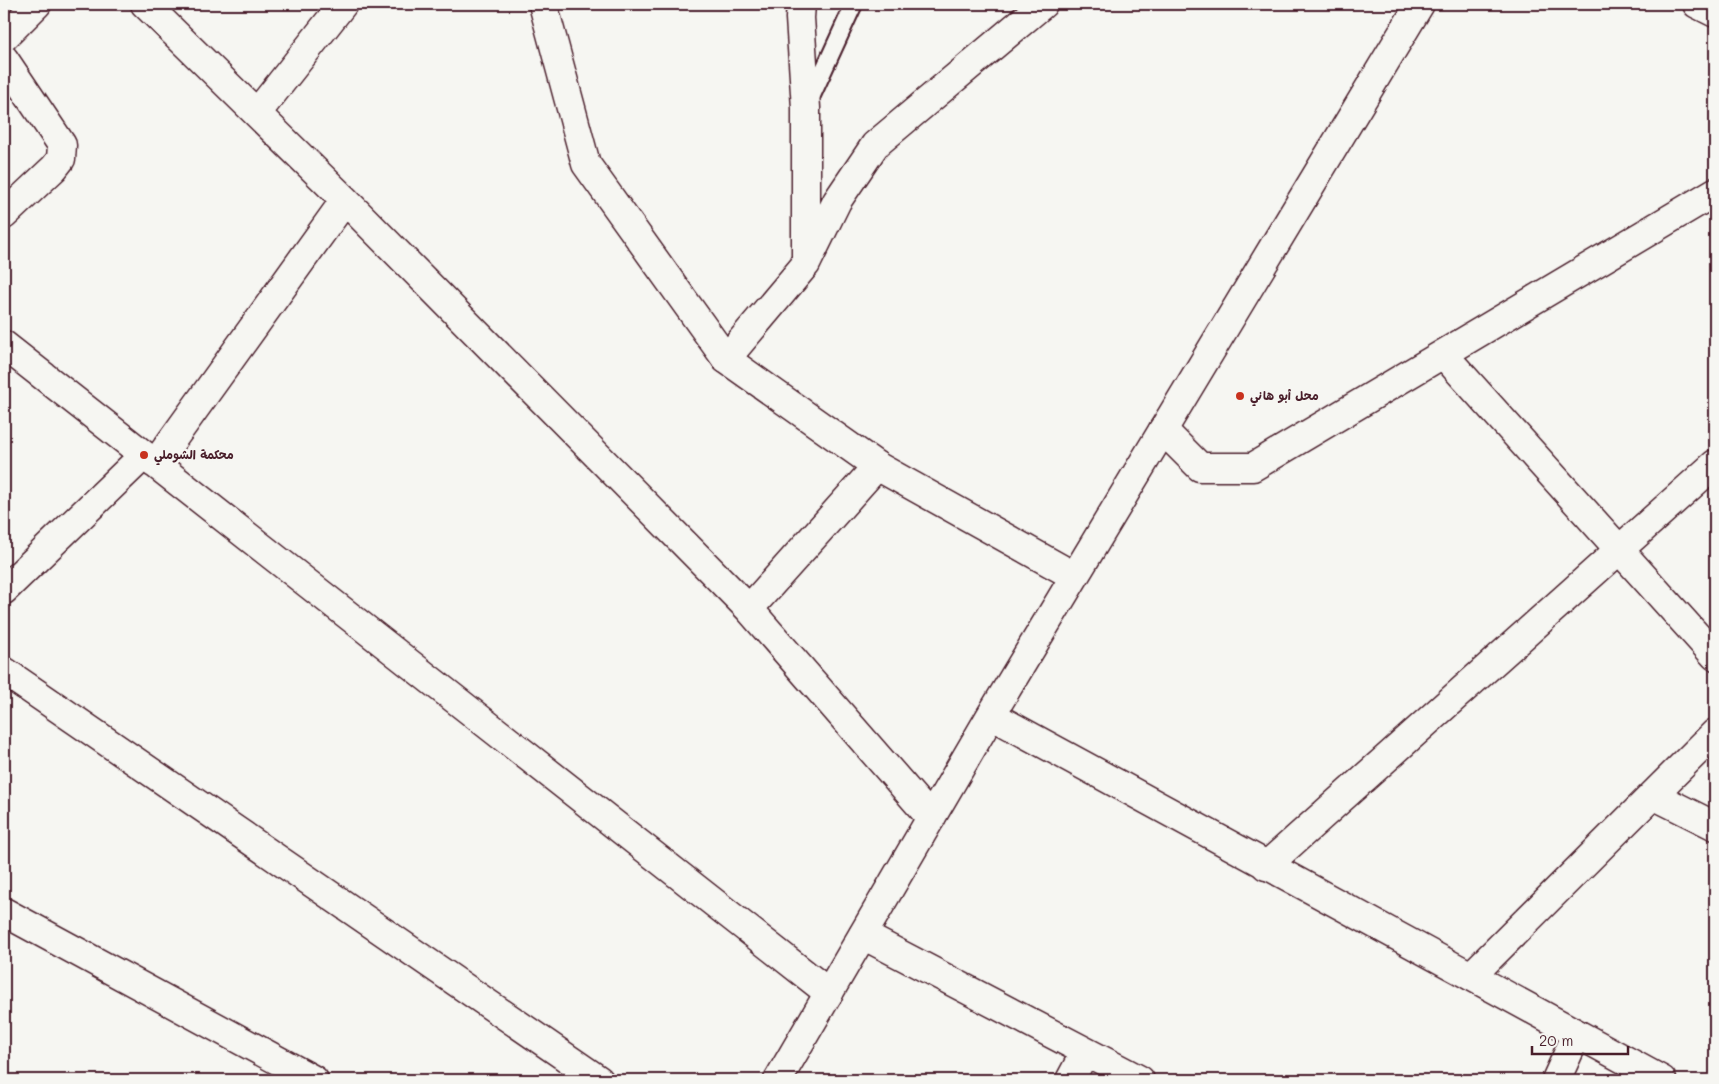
<svg xmlns="http://www.w3.org/2000/svg" width="1719" height="1084" font-family="Mali,'Playpen Sans Arabic',sans-serif">
<style>
.lines{fill:none;stroke-linecap:round;stroke-linejoin:round}
.lane-casing{stroke:#4a1f2b;stroke-width:20}
.street-casing{stroke:#4a1f2b;stroke-width:31}
.secondary-casing{stroke:#4a1f2b;stroke-width:31}
.primary-casing{stroke:#4a1f2b;stroke-width:31}
.lane{stroke:#f6f6f2;stroke-width:16}
.street{stroke:#f6f6f2;stroke-width:28}
.secondary{stroke:#f6f6f2;stroke-width:28}
.primary{stroke:#f6f6f2;stroke-width:28}
.poi-dot{fill:#c8321e;stroke:#f6f6f2;stroke-width:2}
.labels{text-anchor:middle;stroke-width:4.5;stroke-linejoin:round;paint-order:stroke}
.poi-label{font-size:12px;font-weight:bold;fill:#4a1f2b;stroke:#f6f6f2;text-anchor:start}
</style>
<rect width="100%" height="100%" fill="#f6f6f2"/>
<filter id="ink" filterUnits="userSpaceOnUse"><feTurbulence type="fractalNoise" baseFrequency=".02" numOctaves="2"/><feDisplacementMap in="SourceGraphic" scale="10" xChannelSelector="R" yChannelSelector="G"/><feConvolveMatrix kernelMatrix="1 2 1 2 8 2 1 2 1" color-interpolation-filters="sRGB"/></filter>
<g filter="url(#ink)">
<g class="lines">
<g class="lane-casing">
<path id="lane" d="M809 102 854 4"/>
</g>
<g class="street-casing">
<path id="street" d="M145 4 345 200 749 609 931 818
M801 4 800 18 806 108V257
M4 37 37 4
M4 59 62 145 61 159 54 168 4 215
M257 113 343 4
M4 345 829 993
M1443 354 1715 656
M726 359 806 264 837 201 875 145 1043 4
M1163 430 1200 467H1253L1715 192
M155 464 345 200
M4 590 144 455
M749 609 877 466
M4 671 599 1080
M1653 795 1715 826
M1266 866 1715 464
M863 935 1140 1080
M1471 976 1715 733
M1070 1080 1085 1052
M1556 1080 1577 1034"/>
</g>
<g class="secondary-casing">
<path id="secondary" d="M543 4 586 164 726 359 877 466 1074 576
M991 715 1662 1080
M4 912 314 1080
M778 1080 991 715 1420 4"/>
</g>
<g class="primary-casing">
<path id="primary" d="M1697 4 1715 13"/>
</g>
<use href="#lane" class="lane"/>
<use href="#street" class="street"/>
<use href="#secondary" class="secondary"/>
<use href="#primary" class="primary"/>
</g>
</g>
<g class="poi-dot">
<circle cx="1240" cy="396" r="5"/>
<circle cx="144" cy="455" r="5"/>
</g>
<g class="labels">
<g class="poi-label">
<text x="1250" y="400">محل أبو هاني</text>
<text x="154" y="459">محكمة الشوملي</text>
</g>
</g>
<rect width="1719" height="1084" fill="none" stroke="#f6f6f2" stroke-width="20"/>
<rect x="10" y="10" width="1699" height="1064" fill="none" stroke="#4a1f2b" stroke-width="2" filter="url(#ink)"/>
<path d="M1532 1046v8h96v-8" fill="none" stroke="#4a1f2b" stroke-width="2.5"/>
<text x="1539" y="1046" font-size="15" fill="#4a1f2b" stroke="#f6f6f2" stroke-width="4" paint-order="stroke">20 m</text>
</svg>
